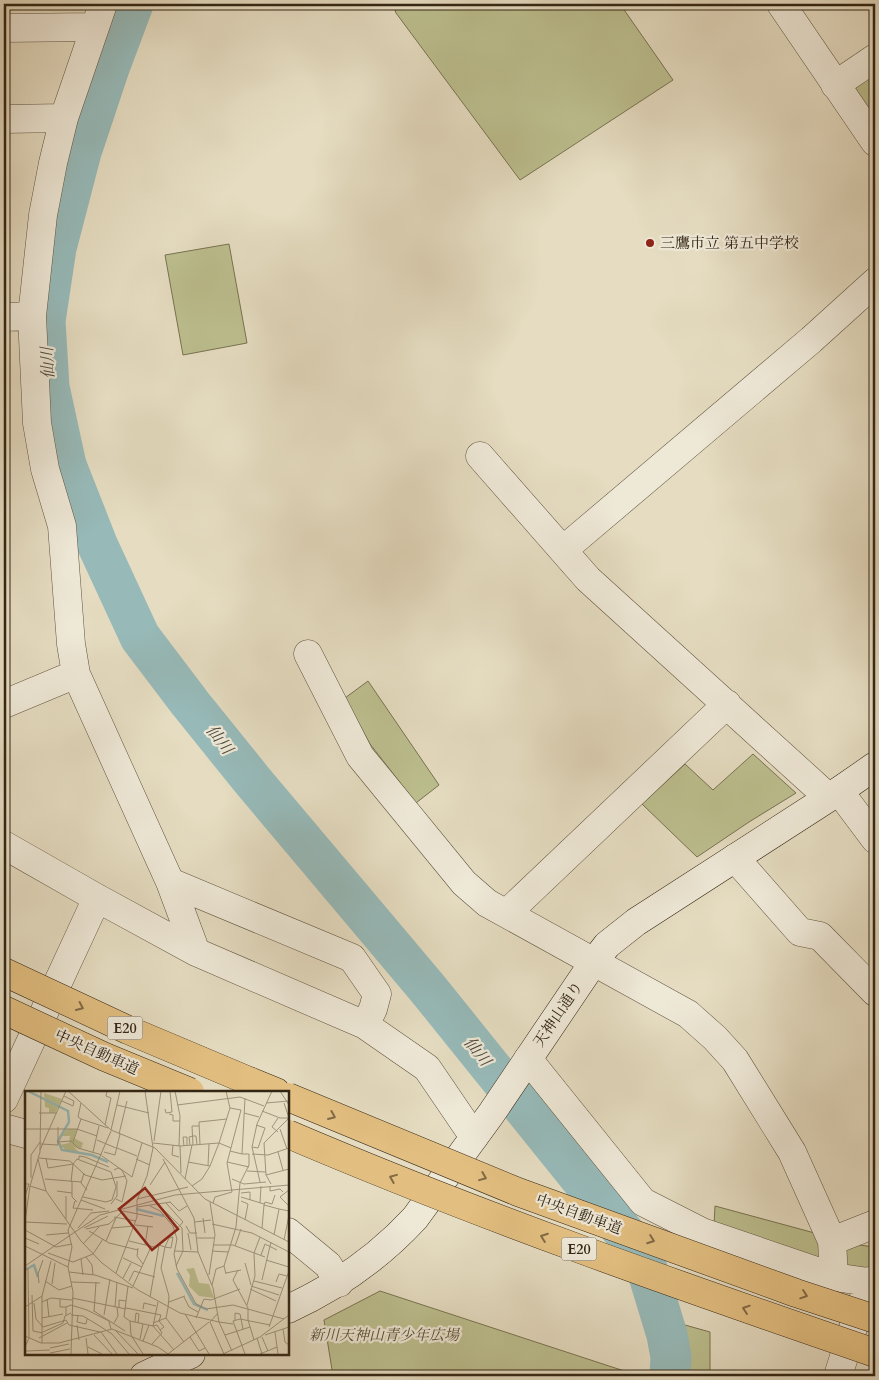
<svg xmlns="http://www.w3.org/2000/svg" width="879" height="1380" font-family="Cardo,'Noto Serif JP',serif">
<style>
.green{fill:#bcbe8e;stroke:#787251}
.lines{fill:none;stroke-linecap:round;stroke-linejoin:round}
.river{stroke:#97bab9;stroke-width:41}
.street-casing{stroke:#60543f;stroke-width:29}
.secondary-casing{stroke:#342614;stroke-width:29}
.highway-casing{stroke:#342614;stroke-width:29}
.street{stroke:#eee8d7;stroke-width:28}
.secondary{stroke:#eee8d7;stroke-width:28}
.highway{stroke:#e2be80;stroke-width:28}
.highway-bridge-casing{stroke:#342614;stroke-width:29;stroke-linecap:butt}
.highway-bridge{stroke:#e2be80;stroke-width:28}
.oneway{stroke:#826a45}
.poi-dot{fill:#8f2418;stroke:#eee8d7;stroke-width:2}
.labels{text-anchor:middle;stroke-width:4.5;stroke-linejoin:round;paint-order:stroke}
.shield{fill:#eee8d7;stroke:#6c604e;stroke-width:1}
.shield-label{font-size:14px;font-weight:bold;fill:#342614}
.poi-label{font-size:15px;fill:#342614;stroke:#eee8d7;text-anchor:start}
.street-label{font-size:15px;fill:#342614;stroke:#eee8d7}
.park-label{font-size:15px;font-style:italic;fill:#564c32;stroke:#eee8d7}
.water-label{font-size:16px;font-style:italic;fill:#4d4b3d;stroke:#eee8d7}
.inset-river{fill:none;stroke:#97bab9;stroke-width:2.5}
.inset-road{fill:none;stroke:#9e937c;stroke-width:1}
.view{fill:#8f2418;fill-opacity:0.15;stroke:#8f2418;stroke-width:2.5}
.inset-edge{fill:none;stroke:#342614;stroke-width:2.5}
</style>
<rect width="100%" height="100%" fill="#e5dcc1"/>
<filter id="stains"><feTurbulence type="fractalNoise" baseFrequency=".004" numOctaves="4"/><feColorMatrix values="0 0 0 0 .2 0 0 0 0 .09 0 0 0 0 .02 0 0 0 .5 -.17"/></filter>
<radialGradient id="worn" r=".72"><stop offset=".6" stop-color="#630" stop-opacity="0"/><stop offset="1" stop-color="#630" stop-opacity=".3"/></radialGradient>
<path class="green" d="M393 4H620L673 80 520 180 396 13Z
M875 64V124L850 87Z
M229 244 247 343 183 355 165 255Z
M368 681 439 785 416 803 370 744 345 698Z
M753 754 796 793 749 822 697 857 642 804 685 764 713 790Z
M715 1206 859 1245 875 1247V1283L713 1244Z
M380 1291 609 1366 640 1376H333L324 1320Z
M685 1325 710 1332V1376H683Z"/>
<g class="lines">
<path class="river" d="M133 4 109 68 81 152 56 248 45 321 49 387 66 465 97 544 140 637 190 703 252 780 428 989 643 1256 667 1335 671 1357 670 1376"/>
<g class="street-casing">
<path id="street" d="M103 4 64 118 53 163 43 215 32 316 37 423 45 469 62 526 71 644 76 674 170 882 196 952
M781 4 875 142
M4 28 95 27
M835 85 875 58
M4 119 64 118
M4 317 32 316
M480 456 588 579 828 797
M563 550 811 340 875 282
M308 654 360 756 464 883 487 903 688 1014 715 1038 735 1060 792 1152 832 1241 834 1277
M4 704 76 674
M839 791 875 839
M4 845 97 898 196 952 365 1025 427 1068 474 1137
M735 858 800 932 820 936 875 992
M170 882 352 958 377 994 373 1009 365 1025
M507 913 727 704
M528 1059 643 1202 702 1232 834 1277 875 1283
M4 1099 97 898
M4 1128 26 1134
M288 1232 328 1265 339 1283
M832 1241 875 1224
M838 1376 852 1331 870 1281"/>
</g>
<g class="secondary-casing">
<path id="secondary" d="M288 1309C336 1287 379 1257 415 1218L491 1114 593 963 607 945 636 922 839 791 875 766
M144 1376 191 1354"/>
</g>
<g class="highway-casing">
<path id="highway" d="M249 1081 276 1092"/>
</g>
<use href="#street" class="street"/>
<use href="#secondary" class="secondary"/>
<use href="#highway" class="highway"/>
<g class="highway-bridge-casing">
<path id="highway-bridge" d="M4 972 128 1030 249 1081
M4 1010 105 1057 190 1092
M288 1097 518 1192 796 1293 875 1319
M288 1134C480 1216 677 1285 875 1353"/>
</g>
<use href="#highway-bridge" class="highway-bridge"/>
</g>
<defs><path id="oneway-chevron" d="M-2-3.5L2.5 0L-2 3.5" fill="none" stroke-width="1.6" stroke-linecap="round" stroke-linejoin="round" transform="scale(1.25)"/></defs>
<g class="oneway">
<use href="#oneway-chevron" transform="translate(80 1007) rotate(25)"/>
<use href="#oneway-chevron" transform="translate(332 1116) rotate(23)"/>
<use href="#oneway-chevron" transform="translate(483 1177) rotate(22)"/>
<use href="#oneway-chevron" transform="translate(393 1178) rotate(-158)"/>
<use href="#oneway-chevron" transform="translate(544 1237) rotate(-160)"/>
<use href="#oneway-chevron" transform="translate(651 1240) rotate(20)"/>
<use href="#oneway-chevron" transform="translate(804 1295) rotate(19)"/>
<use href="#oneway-chevron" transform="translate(746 1309) rotate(-161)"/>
</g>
<circle class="poi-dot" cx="650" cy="243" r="5"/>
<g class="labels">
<g class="shield">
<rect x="107.5" y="1016.5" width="35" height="23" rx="4"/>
<rect x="561.5" y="1237.5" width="35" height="23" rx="4"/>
</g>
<g class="shield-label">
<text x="125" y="1033">E20</text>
<text x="579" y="1254">E20</text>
</g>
<g class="poi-label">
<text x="660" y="248">三鷹市立 第五中学校</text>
</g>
<g class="street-label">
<text transform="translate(558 1014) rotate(-56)" y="5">天神山通り</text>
<text transform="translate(97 1052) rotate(24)" y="5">中央自動車道</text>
<text transform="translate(579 1214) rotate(20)" y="5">中央自動車道</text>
</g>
<g class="park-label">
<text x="384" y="1340">新川天神山青少年広場</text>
</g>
<g class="water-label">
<text transform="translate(47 363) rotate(-93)" y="6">仙川</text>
<text transform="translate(220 739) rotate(52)" y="6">仙川</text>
<text transform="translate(478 1051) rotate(51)" y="6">仙川</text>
</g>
</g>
<g transform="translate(25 1091)">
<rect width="264" height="264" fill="#e5dcc1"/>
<path d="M19 2 37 8 30 22H24V17L20 16ZM42 38H52L49 47 58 52 56 58 49 56 54 61 41 59 35 54 44 52 45 45H37ZM169 177 174 192 184 193 189 207 174 205 164 195 165 184 161 178Z" fill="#bcbe8e"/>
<path class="inset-river" d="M3 0 43 20 44 31 33 50 37 59 67 64 83 71M111 118 139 125M0 179 9 174 13 186M152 182 169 213 183 219"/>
<path class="inset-road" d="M16 0 15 61 5 95 21 100 56 150 77 172 113 199 155 222 194 231 207 260M43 0 86 39 130 57 180 108 264 151M150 0 155 25 154 55M255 0 264 14M37 10 48 15 49 10 39 5M241 12 264 10M92 14 124 22M152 14 215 6 239 15M140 18 141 22 147 21 145 0M237 20 255 27H264M14 22H31M219 22 234 26M144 23 148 24V30H155M253 27 247 36 253 41M56 28 83 37M80 34 86 7 81 5 82 0M0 38H52L72 45M255 38 262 58M86 39 95 0M94 43 102 10M72 49 91 57M129 50 136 0M32 51 46 50 53 57 77 64M48 51 56 28 53 26 56 12M128 52 155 55 194 52 205 17M16 53 33 54V36M148 54 147 64 154 66M165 54 164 46 168 45H171L172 54M168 54 167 35H174M175 54 174 31 202 28M155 55 156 82M159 55 158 46H162V54M227 56 233 57 240 37 231 34M92 57 112 65M15 59 41 0M205 60 217 63 220 7M68 61 74 35M79 61 90 64 95 43M253 61 258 79M227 63 243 64 264 57M77 65 107 86 117 52M14 67 45 70 60 84 77 89 101 85M21 67 23 77 48 73 52 68 86 81 91 96 87 109 81 111 58 106M13 68 21 100M54 68V65L60 66 84 76M111 68 125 74M138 68 169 127 173 161 188 197 194 231 208 233M163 71 185 75 177 88 167 95M202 71 224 76M183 75 184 53M185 75 194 52 206 57M89 79 93 77 97 79 102 90 97 111 91 108M222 80 241 81M59 82 56 92 62 99M241 84 264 78M6 87V64L15 51M20 88 56 91M160 88 167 54M207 88 219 93 241 91M46 91 48 73M47 91V106L52 111M235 91 227 56 232 33 247 0M0 93H4L0 105M246 93 241 84 239 52 264 27 259 12M125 94 140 71M245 95V100L255 98 258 101M264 99 255 106 264 115M32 100 47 102M216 102 225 101V109M216 106 239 113M112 108 163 96M56 109 80 118M50 110 48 117 68 119M216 110 223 113 220 129M145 111 154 120 162 115M141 112 158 131 150 140M188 112 190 106 207 101 202 72 216 19 205 17 201 0M235 112 236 95M86 113 92 105V90M133 113 157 137 158 160 151 175M239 114 240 111 247 113 250 104M239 114 254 118M125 115 135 120 148 135 152 148 149 163 152 178 171 213 181 218 208 214 259 228M112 116 146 111M98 120 128 126M89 126 111 130M178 127 180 142M41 128V105M0 130 5 95M0 131 42 133M170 131 186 129M187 133 227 142 264 161M110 134 128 136M161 135 165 142H172M53 137 66 122 84 120M59 137 83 125M87 137 109 135M237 137 239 114M61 138 84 133 97 121M0 139 31 156 47 153M64 140 84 152 113 159M163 142 166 159M21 144 43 142M249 144 254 118 264 120M0 147 14 153M172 147H190M259 149 264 124M81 150 91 127M104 150 129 156M58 153 74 136M120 154 123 135M188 154H208L240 166M0 155 43 176M210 155 216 138M113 157 112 165 118 173M149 160 173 161M187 160 203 161M23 162 48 171 68 163M68 163 78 148M236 164 240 153 252 159M61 166 67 174 68 184M98 167 117 176M56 168 58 184M241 169 264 176M220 172 226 194M0 175 75 124 150 104 264 94M213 179 208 189 223 217V229L229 249M44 181 70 184 108 197M91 182 112 126V109L122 85 128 57 120 0M201 182 216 179M201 183 199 175 211 136 215 92 224 74V63H217M184 184 190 144 185 111M98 187 106 172M237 189 246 151M20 190 34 199 47 195M104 190 109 180 130 186M229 190 257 197M46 191 75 192M251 191 254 183 262 185M14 192 13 183 18 169M27 193 30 172M187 194 191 178 199 175M103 195 99 226 105 230 128 235M108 195 126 156M226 195 254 204M225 198 251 210M7 204 8 240 18 242M125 206 134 154 140 156 146 157 148 146 144 147 140 156 136 177 144 205 143 217 141 227 128 232M159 206 164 216 173 221M47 207 101 218M22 208 24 226M35 208V216H41V224M17 211 26 207 47 209M133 211 128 235 149 259M144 211 160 205M9 212 11 228 18 236 41 229 44 234 75 241M222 214 230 185 229 162 235 146M0 216 17 205M41 216 46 214 62 219 84 230 86 238M90 216 92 191M94 217V209L101 210M101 217 136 224 134 230 139 236 135 239M118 218 119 212 131 215M69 220 100 240M69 221 71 191M193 222 185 231 199 263M160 223 184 263M46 224 58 225 73 234 87 243 104 263M79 224 85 188M53 225 52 231 61 233 62 228M17 227 38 223M141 227 159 251M171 227 179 208 186 209 215 198M210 229V222L215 223 218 238M105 230 106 244 118 263M110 231 111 222 114 223 113 232M89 232 93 225 92 216M52 234 54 249M244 236 264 180M258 238 260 251 264 254M91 240 113 263M18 241 38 232 40 225 46 222M76 241 92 263M250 241 253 263M69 244 87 263M200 244 225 236M240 244 264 236M0 245 16 252H34L87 238 133 256 143 263M165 246 174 260 180 257M237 246 243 260M14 247 42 232M61 247 63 263M232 247 237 263M115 248 118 233M118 250 124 234M17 252V205L26 170M127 253 137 242 132 234 128 235M0 256 4 247 3 177M63 256 77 263M25 257 44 253M1 260 25 259M25 262 45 258M46 263 48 201 43 176 47 156 43 139 86 40M143 263 184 231M198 263 235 246 264 224M220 263 208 230 215 228 245 234M235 263 252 256"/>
<path class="view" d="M120 97 153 138 127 159 94 118Z"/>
<rect width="264" height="264" class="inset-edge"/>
</g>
<rect width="879" height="1380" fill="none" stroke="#e5dcc1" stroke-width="20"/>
<rect x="5" y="5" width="869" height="1370" fill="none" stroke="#342614" stroke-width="2.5"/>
<rect x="10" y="10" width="859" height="1360" fill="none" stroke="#342614"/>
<rect width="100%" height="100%" filter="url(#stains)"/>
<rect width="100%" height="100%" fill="url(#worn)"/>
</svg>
